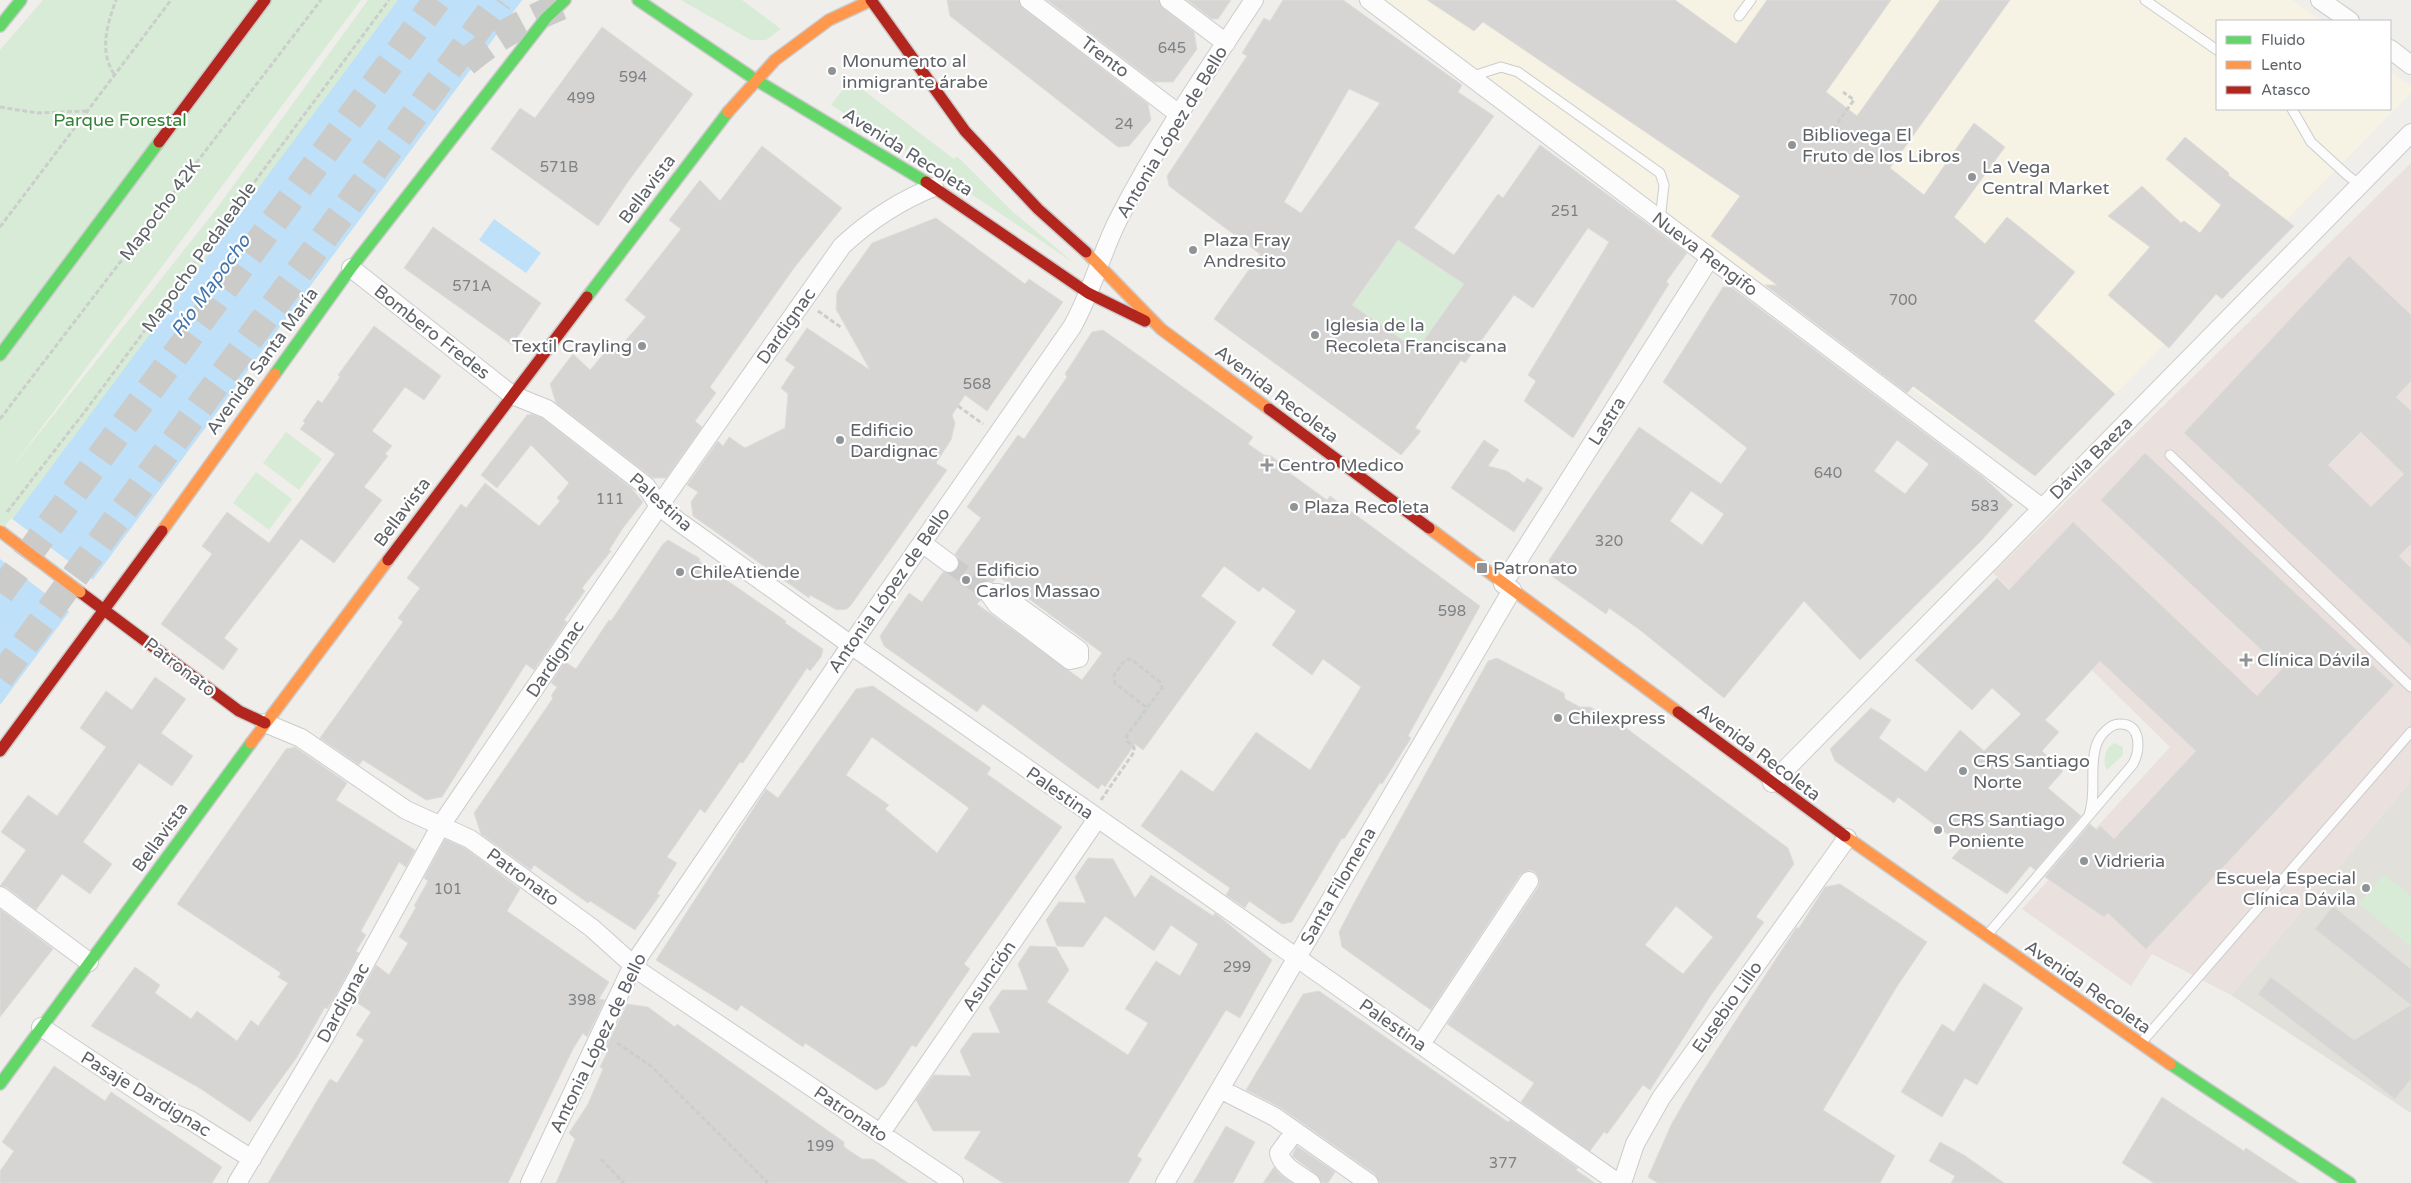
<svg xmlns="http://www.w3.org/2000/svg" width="2411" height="1183" font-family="'Varela Round',sans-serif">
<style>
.commercial{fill:#f7f3e4}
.education{fill:#e2e0da}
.medical{fill:#eae0de}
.green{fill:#d8ebd6}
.water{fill:#bfe0f9}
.pier{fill:#efeeea}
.building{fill:#d6d5d3;stroke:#deddd9;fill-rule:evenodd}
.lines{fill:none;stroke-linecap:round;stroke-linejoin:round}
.street-tunnel{stroke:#cbcbca;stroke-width:18;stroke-dasharray:18 9;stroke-linecap:butt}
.highway-tunnel{stroke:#cbcbca;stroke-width:28;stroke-dasharray:28 14;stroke-linecap:butt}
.lane-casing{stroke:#cbcccc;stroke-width:11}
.street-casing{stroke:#cbcccc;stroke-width:20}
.fast-casing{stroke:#cacacb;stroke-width:14}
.slow-casing{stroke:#cacacb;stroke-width:14}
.jam-casing{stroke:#cacacb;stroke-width:14}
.path{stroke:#cacfcc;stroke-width:3;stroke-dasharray:5 2.5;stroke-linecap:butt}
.lane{stroke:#fdfcfc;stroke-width:9}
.street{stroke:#fdfcfc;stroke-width:18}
.fast{stroke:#63d668;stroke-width:11}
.slow{stroke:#ff974d;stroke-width:11}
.jam{stroke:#b3261e;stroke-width:11}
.slow-bridge-casing{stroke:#cacacb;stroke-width:14;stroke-linecap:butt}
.slow-bridge{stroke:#ff974d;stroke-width:11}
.poi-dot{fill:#919496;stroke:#fff;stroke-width:2}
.labels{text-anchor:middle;stroke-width:4.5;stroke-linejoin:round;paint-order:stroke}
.number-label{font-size:15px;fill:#7e8184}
.street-label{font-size:18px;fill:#5f6368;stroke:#fff}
.poi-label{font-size:18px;fill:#5f6368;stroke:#fff;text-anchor:start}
.park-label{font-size:18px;fill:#348238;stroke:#fff}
.water-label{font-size:19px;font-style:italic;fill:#4174aa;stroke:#fff}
</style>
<rect width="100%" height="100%" fill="#efeeea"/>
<path class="commercial" d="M1379 0H2292L2321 21H2217V109H2390V71L2411 86V93L2035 476 1707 244Z"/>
<path class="education" d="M2411 781V1113L2231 995Z"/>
<path class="medical" d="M2411 163V781L2231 995 2152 954 2131 986 2022 909 2170 747 1993 573Z"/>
<path class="green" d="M43 0H361L10 470 214 212 368 0H522L0 705V50Z
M681 0H742L781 29 766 40H751Z
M850 80 954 159 957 156 1013 212 1074 263 913 155 831 105Z
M1398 240 1464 284 1417 350 1352 305Z
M286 432 322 459 299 490 263 463Z
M256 472 292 499 269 530 233 503Z
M2115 743 2123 747V755L2107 770C2102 762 2105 746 2115 743Z
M2384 874 2411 896V947L2359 904Z"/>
<path class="water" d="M398 0H522L0 705V536Z
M494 219 541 253 526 273 479 240Z"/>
<path class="pier" d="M11 518 95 581 71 613 0 559V532Z"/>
<path class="building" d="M947 0H1019L1023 8 1148 104 1151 120 1129 146 1118 147 950 16Z
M1047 0H1159L1163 8 1194 32 1197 49 1173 82H1154Z
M1187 0H1231L1218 19H1212Z
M1283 0H1343L1462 85 1458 92 1494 116 1414 228 1454 255 1498 194 1503 198 1540 145 1687 253 1666 282 1669 284 1573 438 1524 401 1536 381 1528 375 1609 242 1588 228 1533 308 1514 295 1465 363 1461 360 1415 428 1421 431 1401 455 1214 319 1260 254 1169 186 1167 176 1247 56 1242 53 1264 18 1270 21ZM1349 89 1380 103 1301 213 1284 202ZM1398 240 1464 284 1417 350 1352 305Z
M1427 0H1675L1736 44 1767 0H1891L1826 92 1857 116 1940 0H2010L1890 168 1924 195 1974 123 2005 147 1954 217 1985 244 2007 217 2075 272 2034 321 2115 394 2035 476 1913 386 1907 393 1765 285H1777L1711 236 1740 196 1483 22 1474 31Z
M602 27 693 94 627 183 598 226 491 149 520 108 535 118Z
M2185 137 2229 173 2228 175 2294 226 2222 299 2216 294 2169 348 2108 295 2150 247 2108 216 2142 186 2181 223 2184 221 2200 233 2221 205 2166 159Z
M762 146 842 208 794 268 710 387 716 393 695 421 702 427 666 478H653L556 403 550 384 573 354 590 370 612 344 618 349 646 317 625 300 681 229 669 220 700 180 720 201Z
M936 218 1025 284 1029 279 1063 302 987 411 965 395 952 415 955 423 951 440 936 463 947 470 851 605 847 609 837 610 810 595 809 598 693 516 691 502 698 492 687 485 718 441 723 446 729 437 745 448 785 428 788 394 781 388 795 367 785 360 807 328 870 370 836 309 837 292 872 243Z
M433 227 541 303 512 345 404 268Z
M2349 256 2411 315V381L2396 397 2411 411V544L2399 556 2411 568V646L2184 433ZM2361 432 2404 474 2371 507 2328 465Z
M1723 287H1731L1983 477 2013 505 1981 541 1860 660 1804 601 1724 698 1640 630 1609 608 1606 614 1553 577 1549 560 1639 427 1721 484 1747 448 1663 382ZM1897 440 1929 464 1905 494 1874 471ZM1691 491 1724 514 1702 545 1670 521Z
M374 326 441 376 424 400 405 387 372 431 392 446 385 454 388 456 364 487 382 500 334 563 301 539 224 638 238 649 223 670 161 624 212 554 202 546 227 512 269 543 335 454 300 429 305 423 303 421 318 400 322 403 340 377 338 375Z
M1103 330 1253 437 1248 444 1264 455 1271 456 1284 465V469L1327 500 1330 496 1480 606 1408 736 1411 738 1382 784 1380 783 1344 839 1342 838 1292 922 1282 924 1249 901 1245 908 1226 895 1230 888 1141 826 1181 770 1213 792 1256 732 1310 770 1361 687 1323 659 1312 675 1272 645 1296 611 1263 587 1259 592 1224 566 1201 596 1236 622 1143 750 1135 744 1105 787 1102 784 1098 789 983 704 977 712 884 646 880 636 909 593 922 602 943 572 953 573 958 569 959 559 955 554 981 518 967 507 1018 435 1024 439 1067 377 1065 374 1092 332ZM998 576 1102 653 1082 680 977 604 981 600 977 592 978 586 986 581 993 582Z
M532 414 542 418 631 488 643 502 623 528 609 550 611 551 582 588 585 591 564 620 567 622 534 670 526 664 442 797 426 800 363 760 359 765 320 738 403 622 398 618 420 588 407 578 461 504 466 508 485 483 539 526 560 501 557 498 569 483 531 445 497 488 481 475 527 415Z
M1484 440 1499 450 1488 466 1507 471 1524 483 1527 478 1543 488 1514 532 1451 488Z
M2145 453 2394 685 2146 949 2108 913 2104 917 2045 877 2090 824 2097 830 2100 826 2114 839 2196 751 2100 661 2045 720 2059 732 2042 751 2063 771 2048 788 2081 816 2035 870 2030 866 2007 894 1952 858 1963 846 1898 797 1894 803 1835 761 1830 749 1871 708 1891 720 1879 738 1926 772 1960 730 1984 751 2021 714 1992 688 1972 710 1915 660 1997 578 2009 590 2073 522 2257 696 2282 669 2101 500Z
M668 540 699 558 700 562 786 621 785 623 823 649 821 657 810 671 807 668 743 763 740 762 705 813 700 809 667 857 677 863 657 894 660 895 635 930 590 901 588 903 534 865 531 870 481 834 474 813 553 698 551 696 557 687 551 683 565 662 576 669 609 620 611 621 663 544Z
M1497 658 1564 693 1565 699 1580 707H1590L1622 725 1788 848 1794 864 1756 917 1764 922 1711 995 1650 1090 1643 1085 1607 1134 1604 1132 1590 1151 1521 1102 1534 1083 1447 1024 1538 887 1540 881 1535 872 1529 870 1520 875 1431 1010 1342 947 1339 932 1354 903 1488 661ZM1676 906 1713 937 1683 974 1645 945Z
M155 677 186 699 161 733 193 756 172 786 139 763 83 842 112 864 90 894 62 874 36 910 6 887 0 886 26 850 1 832 28 795 57 816 106 747 80 728 106 691 132 710Z
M873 686 991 768 987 774 1062 827 964 964 970 969 916 1047 912 1045 885 1085 876 1090 805 1043 803 1047 741 1005 737 1011 656 960 766 789 778 798 856 689ZM872 737 969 808 937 853 885 809 889 805 846 775Z
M295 747 347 783 336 800 415 850 406 867 399 862 361 931 366 935 356 951 359 953 333 1000 327 1009 325 1007 297 1057 250 1122 201 1089 91 1026 135 967 160 985 155 993 191 1019 197 1011 237 1041 251 1020 258 1026 288 983 278 977 281 973 177 904 286 749Z
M445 839 465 848 520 889 507 911 609 982 599 999 605 1000 587 1037 583 1033 573 1049 508 1183H268L330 1079 337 1083 364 1040 356 1035 371 1012 356 1002 376 965 389 975 408 943 399 937 416 907 414 906 428 881 424 878Z
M1088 858 1113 859 1135 898 1151 875 1213 916 1215 913 1272 960 1240 1018 1226 1010 1137 1156 1142 1159 1128 1183H1003L964 1158 981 1131H933L916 1100 934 1075 971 1076 960 1051 973 1033H1000L989 1008 1002 990H1028L1018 964 1030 946 1056 947 1069 970 1047 1002 1128 1055 1148 1023 1125 1009 1156 961 1180 976 1198 944 1171 925 1154 951 1105 916 1083 947 1057 946 1046 920 1059 902 1086 903 1075 877Z
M1840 884 1927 942 1896 988 1823 1110 1895 1156 1880 1183H1658L1648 1177 1672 1123 1696 1082 1796 928H1799L1825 887Z
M2333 906 2411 969V1005L2315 929Z
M0 909 53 949 0 1017Z
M2271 977 2354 1040 2411 1005V1079L2395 1099 2258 994Z
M1984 983 2023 1008 1977 1085 1965 1078 1942 1117 1901 1092 1942 1024 1954 1032Z
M1319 991 1508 1122 1510 1120 1578 1168 1576 1170 1595 1183H1380L1375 1174 1281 1108 1246 1090 1303 994Z
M627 1004 648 1007 675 1027 677 1024 844 1142V1147L862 1159H873L908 1183H556L575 1139 569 1133 588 1104 603 1069 600 1067 607 1053 604 1051Z
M54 1066 105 1101 111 1092 222 1167 212 1183H0V1171L14 1151 2 1142Z
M2162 1097 2244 1151 2246 1148 2299 1183H2154L2122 1163Z
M1226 1126 1255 1142 1233 1183H1193Z
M1940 1142 1964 1155 2004 1183H1951L1955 1176 1929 1161Z
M1297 1146 1335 1172 1328 1183H1322L1317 1175 1292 1156Z
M1274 1167 1281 1175 1292 1183H1263Z"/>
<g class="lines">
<path class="street-tunnel" d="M949 563 987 591"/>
<path class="highway-tunnel" d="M465 63C494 38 525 21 561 6
M0 593 437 0
M0 678 499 0"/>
<g class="lane-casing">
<path id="lane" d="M2145 0 2217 50
M1739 16 1751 0
M1470 77 1501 67 1518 72 1660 173 1664 185 1660 220
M2292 109 2311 142 2347 175 2360 185
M2170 455 2411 687
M1988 934 2133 764C2140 751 2142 724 2121 724 2110 723 2099 736 2096 746 2089 768 2097 792 2089 815
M2141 1043 2411 732"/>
</g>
<g class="street-casing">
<path id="street" d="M1029 0 1180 115
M1169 0 1226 43
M1369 0 2042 508
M2320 0 2350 21
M2390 49 2411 65
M351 268 512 395 547 409 646 486 659 506 678 521 851 645 1618 1183
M922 543 949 563
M1503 584 1710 258
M987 591 997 605 1070 660 1079 658V650L1004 596 998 593H991
M265 723 301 738 406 810 470 839 592 928 642 973 954 1183
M1772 783 2411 133
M0 896 89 962
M41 1027 166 1110 190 1120 252 1159
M1421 1044 1529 881
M1220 1089 1275 1117 1369 1183
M1295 1131 1279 1153C1282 1167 1300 1175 1311 1183
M880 1134 1097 819
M237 1183 325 1036 441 825 659 506 842 246C870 220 899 201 934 187
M530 1183 633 965 851 645 1072 327C1092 292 1101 253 1119 218 1158 142 1207 71 1254 0
M1165 1183 1512 590
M1622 1183 1635 1144 1661 1098 1847 838"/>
</g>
<g class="fast-casing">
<path id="fast" d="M638 0 756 80 926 182
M0 26 21 0
M587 297 728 112
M0 355 159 142
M275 374 351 268 546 18 565 0
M2170 1064 2350 1183
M0 1084 251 743"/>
</g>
<g class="slow-casing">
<path id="slow" d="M728 112 775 60 829 20 872 0
M1086 252 1161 329 1269 409
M1429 528 1678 712
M162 531 275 374
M251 743 388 560
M1845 836 2170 1064"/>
</g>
<g class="jam-casing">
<path id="jam" d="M871 0 965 131 1038 209 1086 252
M159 142 265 0
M926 182 1088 293 1145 321
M1269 409 1429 528
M388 560 587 297
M80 592 239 711 265 723
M1678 712 1845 836
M0 751 162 531"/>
</g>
<path class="path" d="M114 74C99 51 107 25 116 0
M0 107 37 113 86 111
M1833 129 1854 100 1843 92
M0 227 171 0
M818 311 842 328
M958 406 983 424
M0 419 321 0
M7 512 86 410 389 0
M1101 800 1134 752V747L1127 741V735L1162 688 1161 683 1131 659 1125 660 1114 675 1115 683 1147 708
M617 1043 651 1066 768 1183
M601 1159 624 1183"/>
<use href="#lane" class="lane"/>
<use href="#street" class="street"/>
<use href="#fast" class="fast"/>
<use href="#slow" class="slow"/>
<use href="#jam" class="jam"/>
<g class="slow-bridge-casing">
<path id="slow-bridge" d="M0 531 80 592"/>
</g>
<use href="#slow-bridge" class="slow-bridge"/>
</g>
<g class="poi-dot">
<circle cx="832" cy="71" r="5"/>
<circle cx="1792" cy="145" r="5"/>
<circle cx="1972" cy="177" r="5"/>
<circle cx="1193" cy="250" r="5"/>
<circle cx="1315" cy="335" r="5"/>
<circle cx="642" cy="346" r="5"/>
<circle cx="840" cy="440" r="5"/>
<path d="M1264.5 457.5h5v5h5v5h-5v5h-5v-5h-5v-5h5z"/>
<circle cx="1294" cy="507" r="5"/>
<rect x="1476" y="562" width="12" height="12" rx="2.5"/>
<circle cx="680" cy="572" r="5"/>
<circle cx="966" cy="580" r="5"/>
<path d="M2243.5 652.5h5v5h5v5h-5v5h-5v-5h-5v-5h5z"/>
<circle cx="1558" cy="718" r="5"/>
<circle cx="1963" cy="771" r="5"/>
<circle cx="1938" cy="830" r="5"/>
<circle cx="2084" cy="861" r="5"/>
<circle cx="2366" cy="888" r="5"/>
</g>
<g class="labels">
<g class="number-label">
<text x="1172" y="53">645</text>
<text x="633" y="82">594</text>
<text x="581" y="103">499</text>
<text x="1124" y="129">24</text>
<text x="559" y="172">571B</text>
<text x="1565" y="216">251</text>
<text x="472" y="291">571A</text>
<text x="1903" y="305">700</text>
<text x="977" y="389">568</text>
<text x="1828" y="478">640</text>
<text x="610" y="504">111</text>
<text x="1985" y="511">583</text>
<text x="1609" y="546">320</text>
<text x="1452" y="616">598</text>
<text x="448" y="894">101</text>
<text x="1237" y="972">299</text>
<text x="582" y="1005">398</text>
<text x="820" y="1151">199</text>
<text x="1503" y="1168">377</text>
</g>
<g class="street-label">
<text transform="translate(1105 57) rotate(37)" y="6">Trento</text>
<text transform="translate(1172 132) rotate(-59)" y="6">Antonia López de Bello</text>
<text transform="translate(908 152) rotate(32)" y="6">Avenida Recoleta</text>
<text transform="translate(647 189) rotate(-53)" y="6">Bellavista</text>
<text transform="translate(160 210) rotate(-53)" y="6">Mapocho 42K</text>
<text transform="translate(1705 254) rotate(37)" y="6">Nueva Rengifo</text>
<text transform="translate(199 257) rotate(-54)" y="6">Mapocho Pedaleable</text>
<text transform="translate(786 326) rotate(-55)" y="6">Dardignac</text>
<text transform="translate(432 332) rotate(38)" y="6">Bombero Fredes</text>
<text transform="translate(262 361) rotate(-54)" y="6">Avenida Santa María</text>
<text transform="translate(1277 394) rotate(37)" y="6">Avenida Recoleta</text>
<text transform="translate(1607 421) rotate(-58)" y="6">Lastra</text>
<text transform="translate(2091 458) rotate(-45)" y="6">Dávila Baeza</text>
<text transform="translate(661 502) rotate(42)" y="6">Palestina</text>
<text transform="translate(402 512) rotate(-53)" y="6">Bellavista</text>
<text transform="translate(889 590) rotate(-55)" y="6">Antonia López de Bello</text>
<text transform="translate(555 659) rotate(-56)" y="6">Dardignac</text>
<text transform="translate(180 667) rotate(37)" y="6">Patronato</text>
<text transform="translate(1759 752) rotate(37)" y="6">Avenida Recoleta</text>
<text transform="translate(1060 793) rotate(35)" y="6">Palestina</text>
<text transform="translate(160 837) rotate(-54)" y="6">Bellavista</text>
<text transform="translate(523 877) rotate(36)" y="6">Patronato</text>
<text transform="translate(1338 886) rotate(-60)" y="6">Santa Filomena</text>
<text transform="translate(989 976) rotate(-56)" y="6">Asunción</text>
<text transform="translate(2088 987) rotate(35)" y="6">Avenida Recoleta</text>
<text transform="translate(343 1003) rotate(-61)" y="6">Dardignac</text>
<text transform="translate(1727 1007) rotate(-55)" y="6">Eusebio Lillo</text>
<text transform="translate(1393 1025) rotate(35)" y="6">Palestina</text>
<text transform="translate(598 1043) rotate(-64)" y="6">Antonia López de Bello</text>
<text transform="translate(146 1094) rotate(31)" y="6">Pasaje Dardignac</text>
<text transform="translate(851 1114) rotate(34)" y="6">Patronato</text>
</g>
<g class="poi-label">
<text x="842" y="67">Monumento al<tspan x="842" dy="21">inmigrante árabe</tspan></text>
<text x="1802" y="141">Bibliovega El<tspan x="1802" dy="21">Fruto de los Libros</tspan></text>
<text x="1982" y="173">La Vega<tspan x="1982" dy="21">Central Market</tspan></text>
<text x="1203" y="246">Plaza Fray<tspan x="1203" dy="21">Andresito</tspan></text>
<text x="1325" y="331">Iglesia de la<tspan x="1325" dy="21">Recoleta Franciscana</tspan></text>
<text x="632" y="352" text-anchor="end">Textil Crayling</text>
<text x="850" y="436">Edificio<tspan x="850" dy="21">Dardignac</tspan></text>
<text x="1278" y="471">Centro Medico</text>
<text x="1304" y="513">Plaza Recoleta</text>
<text x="1493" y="574">Patronato</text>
<text x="976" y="576">Edificio<tspan x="976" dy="21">Carlos Massao</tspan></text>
<text x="690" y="578">ChileAtiende</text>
<text x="2257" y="666">Clínica Dávila</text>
<text x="1568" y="724">Chilexpress</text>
<text x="1973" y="767">CRS Santiago<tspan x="1973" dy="21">Norte</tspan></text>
<text x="1948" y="826">CRS Santiago<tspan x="1948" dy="21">Poniente</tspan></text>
<text x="2094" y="867">Vidrieria</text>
<text x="2356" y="884" text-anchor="end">Escuela Especial<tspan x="2356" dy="21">Clínica Dávila</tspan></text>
</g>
<g class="park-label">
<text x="120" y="126">Parque Forestal</text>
</g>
<g class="water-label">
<text transform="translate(210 285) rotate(-54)" y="7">Río Mapocho</text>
</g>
</g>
<rect x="2216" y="20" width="175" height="90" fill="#ffffff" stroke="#bfc1c3"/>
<rect x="2226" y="36" width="25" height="8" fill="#63d668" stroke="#bfc1c3"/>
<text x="2261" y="45" font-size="15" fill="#5f6368">Fluido</text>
<rect x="2226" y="61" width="25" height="8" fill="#ff974d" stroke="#bfc1c3"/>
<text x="2261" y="70" font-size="15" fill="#5f6368">Lento</text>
<rect x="2226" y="86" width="25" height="8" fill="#b3261e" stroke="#bfc1c3"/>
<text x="2261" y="95" font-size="15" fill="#5f6368">Atasco</text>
</svg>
